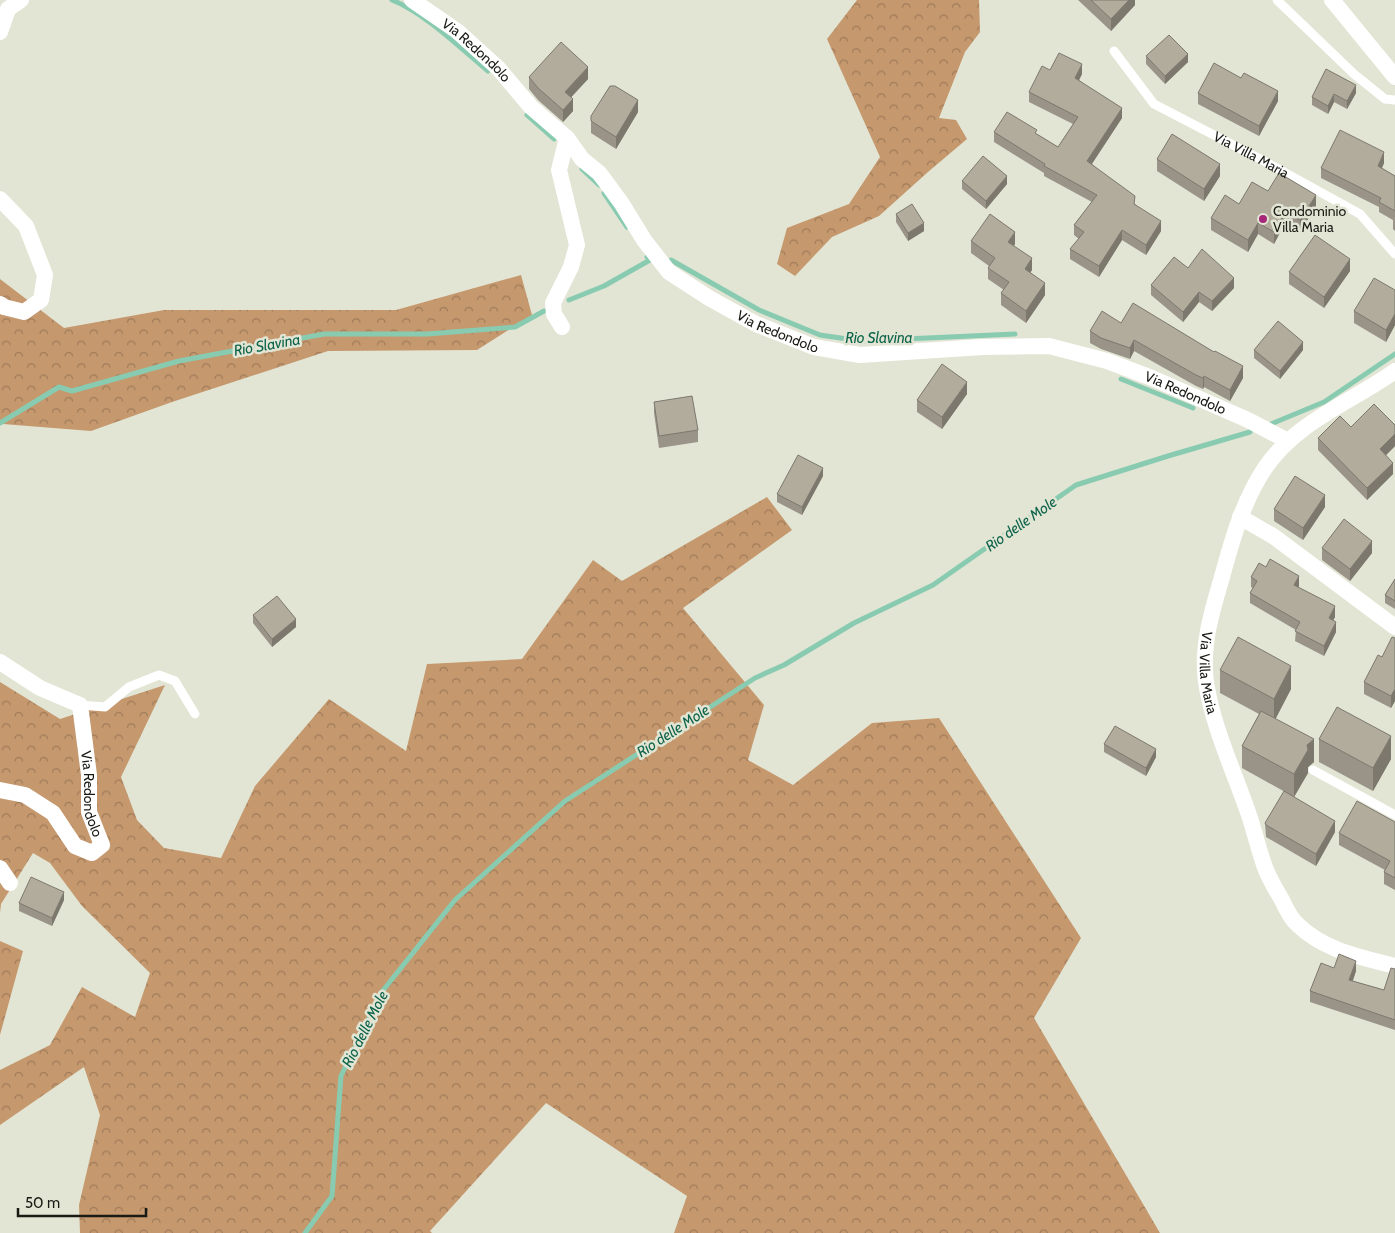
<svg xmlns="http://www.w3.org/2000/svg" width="1395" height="1233" font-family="Cabin,sans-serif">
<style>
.forest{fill:url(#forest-crowns)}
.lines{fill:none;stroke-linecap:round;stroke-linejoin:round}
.stream{stroke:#89cbb1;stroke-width:5}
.service{stroke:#fff;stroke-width:9}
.minor{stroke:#fff;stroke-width:16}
.wall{fill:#999487}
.shaded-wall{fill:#7d786e}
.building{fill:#b2ac9d;stroke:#7d786e}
.poi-dot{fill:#a62777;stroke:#e2e5d4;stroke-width:2}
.labels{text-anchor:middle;stroke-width:5;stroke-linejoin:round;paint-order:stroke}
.street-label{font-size:14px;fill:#191a14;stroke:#e2e5d4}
.poi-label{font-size:14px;fill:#191a14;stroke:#e2e5d4;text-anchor:start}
.water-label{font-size:15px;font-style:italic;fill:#0e644b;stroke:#e2e5d4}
</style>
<defs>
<pattern id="forest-crowns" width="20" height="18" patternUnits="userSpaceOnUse" patternTransform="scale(1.25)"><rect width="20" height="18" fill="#c5986e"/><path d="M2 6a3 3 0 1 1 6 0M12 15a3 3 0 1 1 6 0" fill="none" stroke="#9f7b59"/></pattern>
</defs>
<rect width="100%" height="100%" fill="#e2e5d4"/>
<path class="forest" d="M857 0H979L980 32 965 52 939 118 956 120 967 139 928 172 879 216 832 237 795 276 777 264 787 228 849 204 880 157 827 39Z
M521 275 532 315 477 350 328 351 172 402 91 431 3 424 0 425V279L64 328 164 310H396Z
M767 497 792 530 683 608 764 705 748 760 793 785 872 723 939 718 1081 938 1034 1018 1160 1233H674L687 1196 546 1103 430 1231 432 1233H80L79 1205 100 1115 84 1067 0 1125V1070L50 1045 82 987 135 1017 150 973 82 906 50 863 33 853 1 904 0 913V682L60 719 165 685 121 777 137 820 164 848 221 858 255 786 329 699 406 751 427 664 522 659 593 560 622 581Z
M0 941 23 951 0 1035Z"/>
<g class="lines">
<path class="stream" d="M392 0C425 13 460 48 488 71
M527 115 554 139
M582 169 599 185
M604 193 627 227
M671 260 759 310 820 335 861 341 1015 334
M569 300 604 286 650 260 647 257
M1121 379 1193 408
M0 423 59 387 72 391 179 361 324 334H427L515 327 544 311
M1271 424 1324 402 1395 354
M305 1233 332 1196 341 1076 381 993 455 900 565 801 755 678 784 665 854 623 933 585 1076 485 1168 456 1250 432"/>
<g class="service">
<path d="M1277 0 1354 74 1385 99 1395 100"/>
<path id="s1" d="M1114 51 1154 104 1264 161 1360 214 1395 254"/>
<path d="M80 705 105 707 129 687 159 675 175 681 195 714"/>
<path d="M1313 770 1395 815"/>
</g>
<g class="minor">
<path id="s2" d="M412 0 457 31 498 68 531 107 567 138 582 159 599 173 606 182 622 204 644 240 669 272 709 298 756 324 814 347 860 355 982 347 1049 346 1107 361 1152 378 1248 420 1288 441"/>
<path d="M1332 0 1395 77"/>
<path d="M0 32 8 9 21 0"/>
<path d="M0 199 26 226 45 275 41 300 24 312 4 307 0 304"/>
<path d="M562 327 554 314 553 303 571 267 577 245 559 170 567 138"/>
<path id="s3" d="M1395 371C1350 403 1297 421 1265 468 1243 501 1232 540 1222 577 1212 611 1201 646 1206 682 1213 728 1234 771 1249 815 1255 833 1259 852 1266 870 1270 880 1276 890 1282 900 1286 909 1291 919 1298 925 1325 951 1361 957 1395 966"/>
<path d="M1240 517 1273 536 1395 627"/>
<path id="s4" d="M0 662 40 688 80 705 89 775V812L102 845 92 853 75 846 53 813 25 795 0 790"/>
<path d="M0 868 10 883"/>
</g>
</g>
<path class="wall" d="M1078 0H1135V5L1111 31Z
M1146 56 1188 62 1165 84 1146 64Z
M1326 69 1356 93 1347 109 1334 102 1328 114 1312 105V97Z
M1050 70 1082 74 1079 80 1122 118 1092 164 1135 204 1161 231 1146 255 1122 240 1099 277 1070 259V249L1079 239 1074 235V225L1092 202 1044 176V173L994 142V132L1037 134 1058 147 1073 124 1029 102V92Z
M529 77 588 79 571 97 573 111 563 122 538 100 529 89Z
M1241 78 1278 101 1259 136 1198 104V93Z
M638 112 616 149 591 133V116Z
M1157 159 1220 176 1204 201 1157 171Z
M1384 163 1382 168 1395 176V231L1393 229V220L1379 212V207L1321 178V168Z
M962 181 1007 184 986 209 962 189Z
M1268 191 1316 206 1300 232 1285 223 1274 244 1258 234 1248 252 1211 230V218L1239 204Z
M896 214 924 231 908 241 896 222Z
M971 241 1015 244 1014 246 1032 270 1030 273 1045 295 1026 323 1001 305V293L1004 290 988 279V268L989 266 971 253Z
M1188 268 1234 288 1212 311 1199 302 1183 322 1151 295V285Z
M1350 271 1324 308 1289 284V272Z
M1395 290V325L1386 342 1354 323V311Z
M1121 323 1243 378 1230 401 1204 387 1203 389 1196 386 1134 351 1130 359 1101 349 1090 343V331Z
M1254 350H1303L1280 379 1254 358Z
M967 394 942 429 917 412V400Z
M654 402 698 430V442L659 448 654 413Z
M1395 425V446L1386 455 1393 474 1367 500 1318 450V438L1351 427Z
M823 476 802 515 777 502V494Z
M1325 507 1303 540 1274 521V509Z
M1322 548 1372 553 1350 581 1322 560Z
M1251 577 1299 586 1298 587 1335 617 1333 620 1336 632 1324 656 1295 641 1296 630 1250 603V593L1253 588 1251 587Z
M1395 579V609L1385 603V595Z
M253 615 296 627 272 647 253 623Z
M1395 638V701L1391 708 1364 694V682Z
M1220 670 1291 689 1275 719 1314 762 1308 767V773L1294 797 1242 768V746L1259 714 1220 693Z
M1319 739 1391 759 1373 791 1319 762Z
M1104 744 1156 757 1146 776 1104 752Z
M1395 822V890L1384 884V872L1385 870 1339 845V833Z
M1265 823 1335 832 1316 866 1266 837Z
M64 900 52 926 19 911V903Z
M1334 968 1356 971 1353 981 1384 990 1395 969V1030L1310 1002V991Z"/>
<path class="shaded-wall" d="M1129 0H1135V5L1111 31V19Z
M1188 54V62L1165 84V76Z
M1082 64V74L1075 88V78Z
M588 67V79L565 104V92Z
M1356 85V93L1347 109V101Z
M1278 91V101L1259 136V126Z
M1334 94V102L1328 114V106Z
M573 99V111L563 122V110Z
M638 100V112L616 149V137Z
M1122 108V118L1087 171V161Z
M1384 152V163L1378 177V166Z
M1220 164V176L1204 201V189Z
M1007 176V184L986 209V201Z
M1316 195V206L1300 232V220Z
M1285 212V223L1274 244V232Z
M1161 221V231L1146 255V245Z
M924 223V231L908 241V233Z
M1258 223V234L1248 252V240Z
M1122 230V240L1099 277V266Z
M1015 232V244L1008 254V242Z
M1032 258V270L1025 281V269Z
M1350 259V271L1324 308V297Z
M1234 278V288L1212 311V301Z
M1045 283V295L1026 323V311Z
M1199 292V302L1183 322V312Z
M1395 314V325L1386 342V330Z
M1134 340V351L1130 359V348Z
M1303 342V350L1280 379V371Z
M1243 366V378L1230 401V390Z
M1204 376V387L1203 389V378Z
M967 382V394L942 429V417Z
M1395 434V446L1380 461V449Z
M1393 463V474L1367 500V488Z
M823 468V476L802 515V507Z
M1325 495V507L1303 540V528Z
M1372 541V553L1350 581V569Z
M1299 576V586L1294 595V585Z
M1335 606V617L1329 628V618Z
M296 619V627L272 647V639Z
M1336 622V632L1324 656V646Z
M1291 666V689L1274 722V699Z
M1395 689V701L1391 708V696Z
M1391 736V759L1373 791V768Z
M1314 739V762L1308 767V773L1294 797V774L1307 745Z
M1156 749V757L1146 776V768Z
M1335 821V832L1316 866V854Z
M64 892V900L52 926V918Z
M1356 961V971L1349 990V980Z"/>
<path class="building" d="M1091 0H1129L1111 19Z
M1169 35 1188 54 1165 76 1146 56Z
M561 42 588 67 565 92 573 99 563 110 538 88 529 77Z
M1059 53 1082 64 1075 78 1122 108 1087 161 1135 196 1134 204 1161 221 1146 245 1122 230 1099 266 1070 249 1084 232 1074 225 1097 195 1044 166 1045 164 994 132 1007 112 1037 130 1035 133 1058 147 1078 117 1029 92 1042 66 1050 70Z
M1214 63 1241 78 1244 73 1278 91 1259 126 1198 93Z
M1326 69 1356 85 1347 101 1334 94 1328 106 1312 97Z
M610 86H615L638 100 616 137 591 121V116Z
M1340 130 1384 152 1378 166 1395 176V211L1379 202 1381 198 1321 168Z
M1172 134 1220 164 1204 189 1157 159Z
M983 156 1007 176 986 201 962 181Z
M1279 173 1316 195 1300 220 1285 212 1274 232 1258 223 1248 240 1211 218 1225 195 1239 204 1252 182 1268 191Z
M912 204 924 223 908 233 896 214Z
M990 214 1015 232 1008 242 1032 258 1025 269 1045 283 1026 311 1001 293 1009 282 988 268 995 258 971 241Z
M1315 235 1350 259 1324 297 1289 272Z
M1202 249 1234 278 1212 301 1199 292 1183 312 1151 285 1174 257 1188 268Z
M1374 278 1395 290V314L1386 330 1354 311Z
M1133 303 1214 352 1215 351 1243 366 1230 390 1204 376 1203 378 1196 375 1134 340 1130 348 1101 338 1090 331 1102 311 1121 323Z
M1278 321 1303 342 1280 371 1254 350Z
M942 364 967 382 942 417 917 400Z
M692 396 698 430 659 436 654 402Z
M1374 404 1395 425V434L1380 449 1393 463 1367 488 1318 438 1340 416 1351 427Z
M798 455 823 468 802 507 777 494Z
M1295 476 1325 495 1303 528 1274 509Z
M1344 519 1372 541 1350 569 1322 548Z
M1270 559 1299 576 1294 585 1335 606 1329 618 1336 622 1324 646 1295 631 1300 622 1250 593 1257 581 1251 577 1259 563 1266 567Z
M1395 579V601L1385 595Z
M277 596 296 619 272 639 253 615Z
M1238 637 1291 666 1274 699 1220 670Z
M1392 637 1395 638V689L1391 696 1364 682 1378 655 1382 657Z
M1337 707 1391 736 1373 768 1319 739Z
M1261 711 1314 739 1307 745 1308 750 1294 774 1242 746Z
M1115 726 1156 749 1146 768 1104 744Z
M1284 791 1335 821 1316 854 1266 825 1265 823Z
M1357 801 1395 822V878L1384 872 1390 861 1339 833Z
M31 877 64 892 52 918 19 903Z
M1339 954 1356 961 1349 980 1384 990 1391 968 1395 969V1020L1310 991 1321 963 1334 968Z"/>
<circle class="poi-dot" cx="1263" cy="219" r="5"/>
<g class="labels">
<g class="street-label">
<text dy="5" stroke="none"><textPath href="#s2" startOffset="82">Via Redondolo</textPath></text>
<text dy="5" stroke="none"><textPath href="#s1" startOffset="176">Via Villa Maria</textPath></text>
<text dy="5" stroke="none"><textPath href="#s2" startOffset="502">Via Redondolo</textPath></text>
<text dy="5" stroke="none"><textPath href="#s2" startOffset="922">Via Redondolo</textPath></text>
<text dy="5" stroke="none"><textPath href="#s3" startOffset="379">Via Villa Maria</textPath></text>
<text dy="5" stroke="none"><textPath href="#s4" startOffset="181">Via Redondolo</textPath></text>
</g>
<g class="poi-label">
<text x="1273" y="216">Condominio<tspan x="1273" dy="16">Villa Maria</tspan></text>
</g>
<g class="water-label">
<text x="879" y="343">Rio Slavina</text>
<text transform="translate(267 345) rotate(-10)" y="5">Rio Slavina</text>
<text transform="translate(1021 524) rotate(-35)" y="5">Rio delle Mole</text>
<text transform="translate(673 731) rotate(-33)" y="5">Rio delle Mole</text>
<text transform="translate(365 1029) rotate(-63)" y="5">Rio delle Mole</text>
</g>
</g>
<path d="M18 1208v8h128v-8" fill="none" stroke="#191a14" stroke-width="2.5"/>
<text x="25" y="1208" font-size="15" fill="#191a14" stroke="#e2e5d4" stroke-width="4" paint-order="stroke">50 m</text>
</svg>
